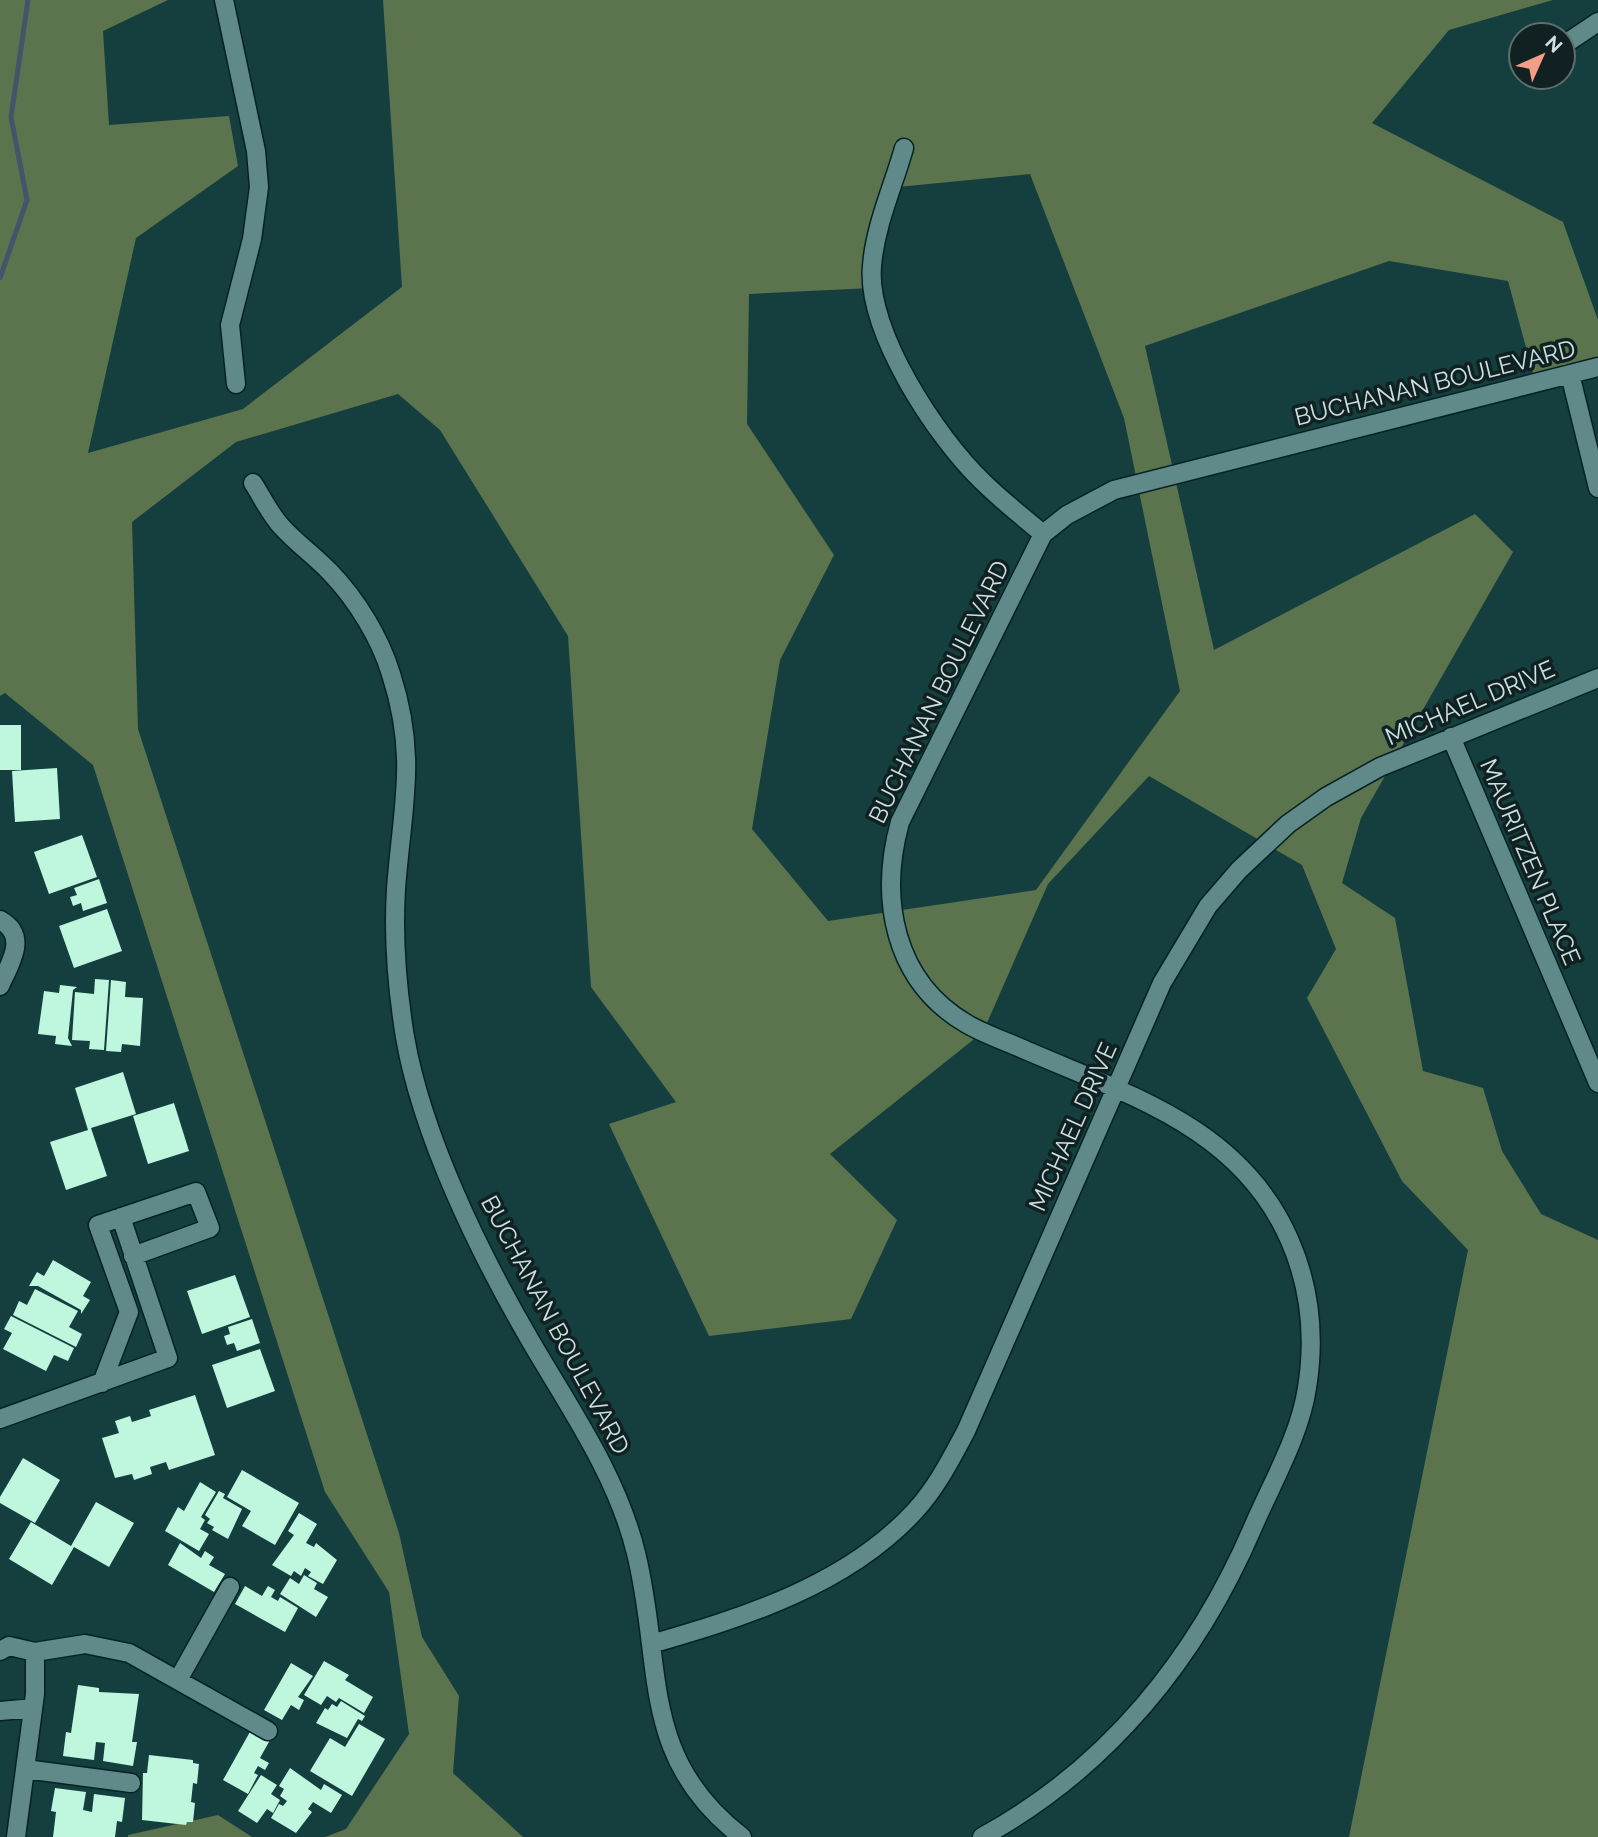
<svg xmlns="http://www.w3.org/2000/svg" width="1598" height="1837" font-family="Raleway,sans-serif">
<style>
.forest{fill:#5c744d;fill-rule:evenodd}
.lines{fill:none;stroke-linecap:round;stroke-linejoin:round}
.stream{stroke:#44546b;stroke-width:5}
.building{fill:#bef6de}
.minor-casing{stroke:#042324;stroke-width:21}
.minor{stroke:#60898a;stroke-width:18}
.labels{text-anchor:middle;stroke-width:7;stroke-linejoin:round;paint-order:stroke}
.street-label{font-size:24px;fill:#cce1e2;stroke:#112122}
</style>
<rect width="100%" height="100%" fill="#153e3f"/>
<path class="forest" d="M0 0H168L103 31 109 125 229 116 238 166 136 238 88 453 243 409 402 287 383 0H1553L1449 30 1372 123 1563 222 1598 320V372L1537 388 1508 281 1389 261 1145 346 1214 650 1475 514 1513 552 1361 818 1342 883 1395 918 1423 1071 1483 1088 1502 1151 1541 1214 1598 1240V1837H1349L1468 1250 1402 1181 1307 998 1336 949 1302 865 1149 776 1048 884 983 1032 830 1154 897 1220 851 1319 709 1336 609 1124 676 1102 591 987 568 636 440 430 398 394 236 442 132 522 138 729 399 1533 422 1637 459 1696 453 1773 523 1837H325L346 1829 409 1734 389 1592 325 1492 93 765 5 693 0 696ZM1030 174 1124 418 1180 691 1036 890 828 921 752 829 780 660 834 555 747 424 749 294 871 288 898 187Z
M218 1815 252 1837H128V1835Z"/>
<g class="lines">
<path class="stream" d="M0 278 27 200 11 117 28 0"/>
</g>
<path class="building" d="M0 725H21V770H0Z
M57 768 60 819 15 822 12 771Z
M82 835 97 877 49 894 34 852Z
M99 879 107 903 83 911 81 903 73 906 70 897 77 895 74 888Z
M107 909 122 951 74 968 59 926Z
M95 979 109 980 104 1050 89 1049 90 1041 72 1040 75 992 94 994Z
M111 980 126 982 125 997 143 998 140 1046 122 1044 121 1052 106 1051Z
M60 985 77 987 73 990 68 1038 72 1046 55 1044 56 1036 38 1034 44 991 59 993Z
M123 1072 136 1114 91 1128 107 1176 66 1190 50 1142 88 1130 75 1088Z
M174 1103 189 1151 148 1164 133 1116Z
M53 1260 91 1282 83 1296 90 1300 81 1314V1310L38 1286H29L37 1272 44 1276Z
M235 1275 250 1317 202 1334 187 1291Z
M35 1289 78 1311 69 1327 82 1334 76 1347 13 1315 19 1301 27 1305Z
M11 1316 74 1348 68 1361 54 1355 46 1371 3 1349 12 1333 4 1329Z
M252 1319 260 1343 237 1351 234 1343 227 1345 224 1336 230 1334 228 1327Z
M260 1349 275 1391 227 1408 212 1365Z
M195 1395 215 1455 169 1470 166 1462 150 1467 152 1474 134 1480 132 1474 115 1478 102 1438 119 1433 115 1421 130 1416 132 1422 151 1416 149 1410Z
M23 1458 60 1480 35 1523 0 1503V1497Z
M242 1470 299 1503 275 1545 242 1526 251 1511 227 1497Z
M200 1482 216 1492 201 1517 205 1520 200 1529 209 1534 199 1551 165 1531 178 1507 184 1511Z
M219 1491 225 1494 223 1498 242 1509 228 1539 212 1530 214 1527 207 1523 210 1519 205 1515Z
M96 1502 134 1523 109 1567 74 1547 52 1585 9 1559 31 1522 71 1546Z
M299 1513 317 1524 306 1543 314 1547 316 1543 337 1560 323 1584 308 1576 311 1572 305 1568 301 1576 294 1571 291 1576 272 1565 294 1535 288 1531Z
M180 1543 201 1558 205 1551 214 1557 209 1565 225 1574 214 1592 168 1565Z
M304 1575 317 1583 314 1589 328 1597 316 1617 280 1594 290 1578 299 1584Z
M245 1586 262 1596 268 1586 275 1590 271 1597 278 1601 280 1597 298 1608 285 1632 235 1604Z
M324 1661 349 1675 345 1680 373 1697 364 1713 339 1698 336 1702 327 1696 321 1705 304 1695Z
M291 1663 313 1676 298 1697 304 1700 299 1710 291 1705 282 1720 264 1710Z
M78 1685 99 1688V1692L139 1694 132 1742H137L133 1766 103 1761 105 1743 96 1742 94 1760 63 1756 66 1732 71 1733Z
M341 1701 365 1716 362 1721 358 1719 347 1738 316 1723 325 1708 328 1710 332 1704 337 1707Z
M359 1724 385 1739 352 1796 310 1771 330 1738 345 1747Z
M251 1730 270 1740 260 1758 269 1763 265 1770 258 1766 254 1773 258 1775 248 1794 223 1780Z
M149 1755 193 1760V1763L199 1764 197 1784 193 1783 192 1793 191 1802 195 1803 193 1822H187L186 1825 142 1820 143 1773H147Z
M290 1768 321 1790 324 1784 342 1795 331 1813 313 1802 308 1809 312 1812 296 1833 271 1818 279 1804 283 1806 287 1801 280 1796 284 1789 279 1786Z
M261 1775 277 1785 271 1794 280 1800 273 1813 267 1809 257 1823 238 1811Z
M55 1788 86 1792 83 1810 92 1812 94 1794 125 1798 122 1822 117 1821 115 1837H53L56 1812 51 1811Z"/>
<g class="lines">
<g class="minor-casing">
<path id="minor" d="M224 0 256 151 259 187 252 239 230 325 236 384
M1568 42 1598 22
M904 148C893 187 875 226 872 266 866 331 937 438 982 481 1001 500 1023 517 1043 534
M1570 374 1598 488
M253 483C262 497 270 514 281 526 296 543 315 556 330 572 357 600 380 638 391 674 418 758 402 806 396 889 393 938 397 988 405 1037 422 1136 480 1254 530 1340 570 1409 617 1475 636 1553 664 1666 638 1757 742 1837
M1451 737 1598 1083
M0 920C29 936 10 963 0 986
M102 1383 129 1312 98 1225 196 1192 210 1228 133 1256
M0 1419 168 1358 121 1217
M651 1644C745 1617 847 1585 915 1511 937 1487 951 1459 966 1431L1162 983 1208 906 1239 870 1288 824 1326 797 1380 767 1598 678
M0 1651 9 1646 35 1652 85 1644 129 1653 268 1731
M178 1680 230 1587
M0 1711 33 1708
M25 1769 131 1783
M16 1837 35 1694V1652
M982 1837C1108 1768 1197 1658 1253 1527 1272 1483 1300 1435 1307 1388 1315 1338 1310 1287 1290 1241 1241 1127 1128 1095 1023 1049 1005 1041 984 1034 967 1024 893 981 879 898 900 822L1043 534 1067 515 1114 490 1598 367"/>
</g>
<use href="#minor" class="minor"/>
</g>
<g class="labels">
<g class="street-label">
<text transform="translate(1435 383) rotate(-14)" y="8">BUCHANAN BOULEVARD</text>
<text transform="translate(939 692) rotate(-64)" y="8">BUCHANAN BOULEVARD</text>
<text transform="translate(1470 703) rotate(-23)" y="8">MICHAEL DRIVE</text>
<text transform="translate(1530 862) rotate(67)" y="8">MAURITZEN PLACE</text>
<text transform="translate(1073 1127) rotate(-66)" y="8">MICHAEL DRIVE</text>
<text transform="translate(555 1325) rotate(62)" y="8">BUCHANAN BOULEVARD</text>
</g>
</g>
<g transform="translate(1542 56) rotate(45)"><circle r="33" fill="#112122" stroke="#5c6e6f" stroke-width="2"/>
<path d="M0-5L12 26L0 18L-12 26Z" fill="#f39f86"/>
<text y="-10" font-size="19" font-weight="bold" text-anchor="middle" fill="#cce1e2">N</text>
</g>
</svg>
